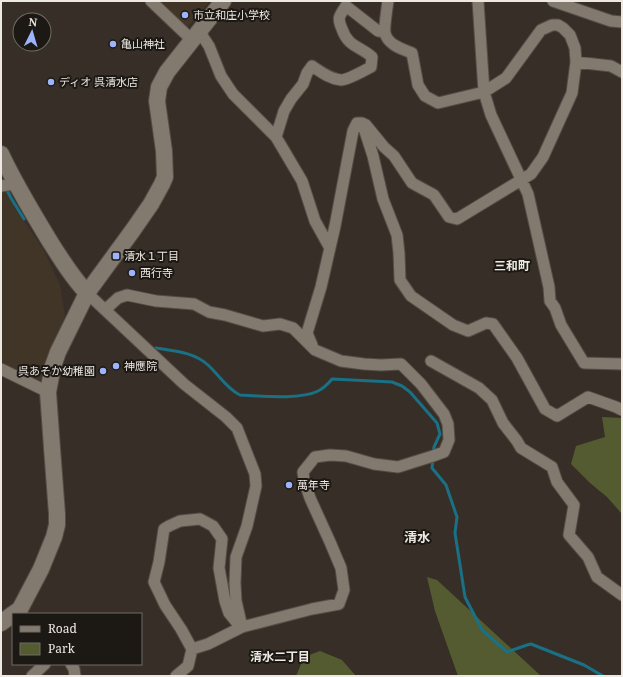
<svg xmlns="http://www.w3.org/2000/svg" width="623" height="677" font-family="'Noto Serif','Noto Sans JP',serif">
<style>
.built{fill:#413527}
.green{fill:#545b30}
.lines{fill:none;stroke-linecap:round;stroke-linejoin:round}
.stream{stroke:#1a7085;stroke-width:3}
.street-casing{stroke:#544d46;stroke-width:13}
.secondary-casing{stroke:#544d46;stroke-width:18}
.street{stroke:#82796f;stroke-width:11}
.secondary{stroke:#82796f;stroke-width:16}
.poi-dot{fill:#9eb3fd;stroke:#1c1814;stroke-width:1.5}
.labels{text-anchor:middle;stroke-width:4;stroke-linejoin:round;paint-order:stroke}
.poi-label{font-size:11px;fill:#ede8e2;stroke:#1c1814;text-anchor:start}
.neighbourhood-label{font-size:12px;font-weight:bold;fill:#ede8e2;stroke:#1c1814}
.quarter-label{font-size:13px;font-weight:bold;fill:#ede8e2;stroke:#1c1814}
</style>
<rect width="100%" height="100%" fill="#372f27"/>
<path class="built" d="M157 1H210L186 29Z
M1 181 17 210 44 251 60 285 65 316 43 376 42 386 1 365Z"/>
<path class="green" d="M602 417 622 418V514L607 497 590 483 571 464 576 446 605 437Z
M427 577 437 580 541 676H458L435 611Z
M320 651 342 660 356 676H296L304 657Z"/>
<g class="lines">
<path class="stream" d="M6 188 11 198 24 219
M156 348C174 351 194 352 208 365 219 375 227 389 240 395 260 396 301 400 318 391 324 388 328 384 332 379L392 382 402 386 410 392 437 423 440 434 434 447 433 453
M433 459 432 468 446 485 457 517 455 533 465 597 482 630 507 652 527 645 531 644 584 665 603 676"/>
<g class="street-casing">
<path id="street" d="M151 1 192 40
M478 1 484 92 491 115 528 194 549 287 550 301 555 308 561 325 584 363 622 364
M553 1 611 21 622 22
M199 31 209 46 221 76 233 94 276 137 302 181 315 221 330 248
M576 62 611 66 622 72
M363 125 373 156 383 199 397 235 399 253 400 280 411 296 453 325 468 331 486 323 493 324 517 358 545 409 557 416 588 397 616 407 622 410
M276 137 284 111 291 99 303 84 307 73 312 66C321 72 330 79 341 80 348 80 365 70 371 67L372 57C360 46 348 47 342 29 337 18 339 16 346 6L378 31 385 32
M1 186 15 184
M87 293 184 384 226 417 237 428 255 474 256 486 247 526 236 557 235 583 236 601 242 627 312 609 339 604 344 590 341 568 330 542 310 498 304 480 303 472 315 457 330 455 346 456 374 464 398 467 433 456 444 452 449 440 448 424 444 414 421 384 401 364 381 365 364 364 341 361 315 350 293 328 280 324 263 326 225 315 209 312 194 304 156 301 127 295 118 298 105 310
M312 345 307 333 321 287 335 226 353 131 357 123H362L366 125 384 147 394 156 412 183 434 195 449 217 457 219 531 174 543 157 572 93 576 62 575 48 570 35 563 28 558 25H552L541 30 506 78 484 92 438 103 425 96 418 85 412 53C402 49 388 45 385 33 384 28 387 8 388 1
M431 361 479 388 492 400 503 423 517 441 521 448 552 467 557 482 574 505 569 535 588 557 597 577 622 595
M1 369 48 392
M71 664 74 669 75 676
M32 676 45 664
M176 676 188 666 192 649 181 629 165 605 154 582 159 562 164 529 169 526 180 521 200 519 213 526 222 539 219 568 225 601 229 613 238 624 242 627 208 644 192 649"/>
</g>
<g class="secondary-casing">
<path id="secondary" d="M1 154C15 184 32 212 49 240 61 259 72 277 87 293
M13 614 20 609 41 569 54 537 57 525V514L52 448 48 392 53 366 58 352 87 293 133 230 151 204 162 184 165 177 164 151 157 101 159 87 167 72 223 1
M1 623 13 614"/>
</g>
<use href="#street" class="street"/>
<use href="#secondary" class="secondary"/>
</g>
<g class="poi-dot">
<circle cx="185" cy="15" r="4"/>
<circle cx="113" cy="44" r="4"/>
<circle cx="51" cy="82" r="4"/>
<rect x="112" y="252" width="8" height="8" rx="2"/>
<circle cx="132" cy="273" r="4"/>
<circle cx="116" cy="366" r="4"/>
<circle cx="103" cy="371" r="4"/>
<circle cx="289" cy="485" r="4"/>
</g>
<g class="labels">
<g class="poi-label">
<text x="193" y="19">市立和庄小学校</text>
<text x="121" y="48">亀山神社</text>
<text x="59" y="86">ディオ 呉清水店</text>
<text x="124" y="260">清水１丁目</text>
<text x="140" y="277">西行寺</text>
<text x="124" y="370">神應院</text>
<text x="95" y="375" text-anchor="end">呉あそか幼稚園</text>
<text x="297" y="489">萬年寺</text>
</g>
<g class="neighbourhood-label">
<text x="512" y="270">三和町</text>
<text x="280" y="661">清水二丁目</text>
</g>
<g class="quarter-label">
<text x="417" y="542">清水</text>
</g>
</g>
<rect width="623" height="677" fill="none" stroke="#ede8e2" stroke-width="4"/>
<rect x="12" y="613" width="130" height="52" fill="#1c1814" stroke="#706b66"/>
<rect x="20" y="626" width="20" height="6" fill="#82796f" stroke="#706b66"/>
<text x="48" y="633" font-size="12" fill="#ede8e2">Road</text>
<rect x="20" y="643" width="20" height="12" fill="#545b30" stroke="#706b66"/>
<text x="48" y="653" font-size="12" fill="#ede8e2">Park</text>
<g transform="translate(32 32) rotate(5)"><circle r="19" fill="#1c1814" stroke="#706b66"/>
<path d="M0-3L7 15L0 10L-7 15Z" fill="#9eb3fd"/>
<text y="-6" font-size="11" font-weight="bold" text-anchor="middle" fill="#ede8e2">N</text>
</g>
</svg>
